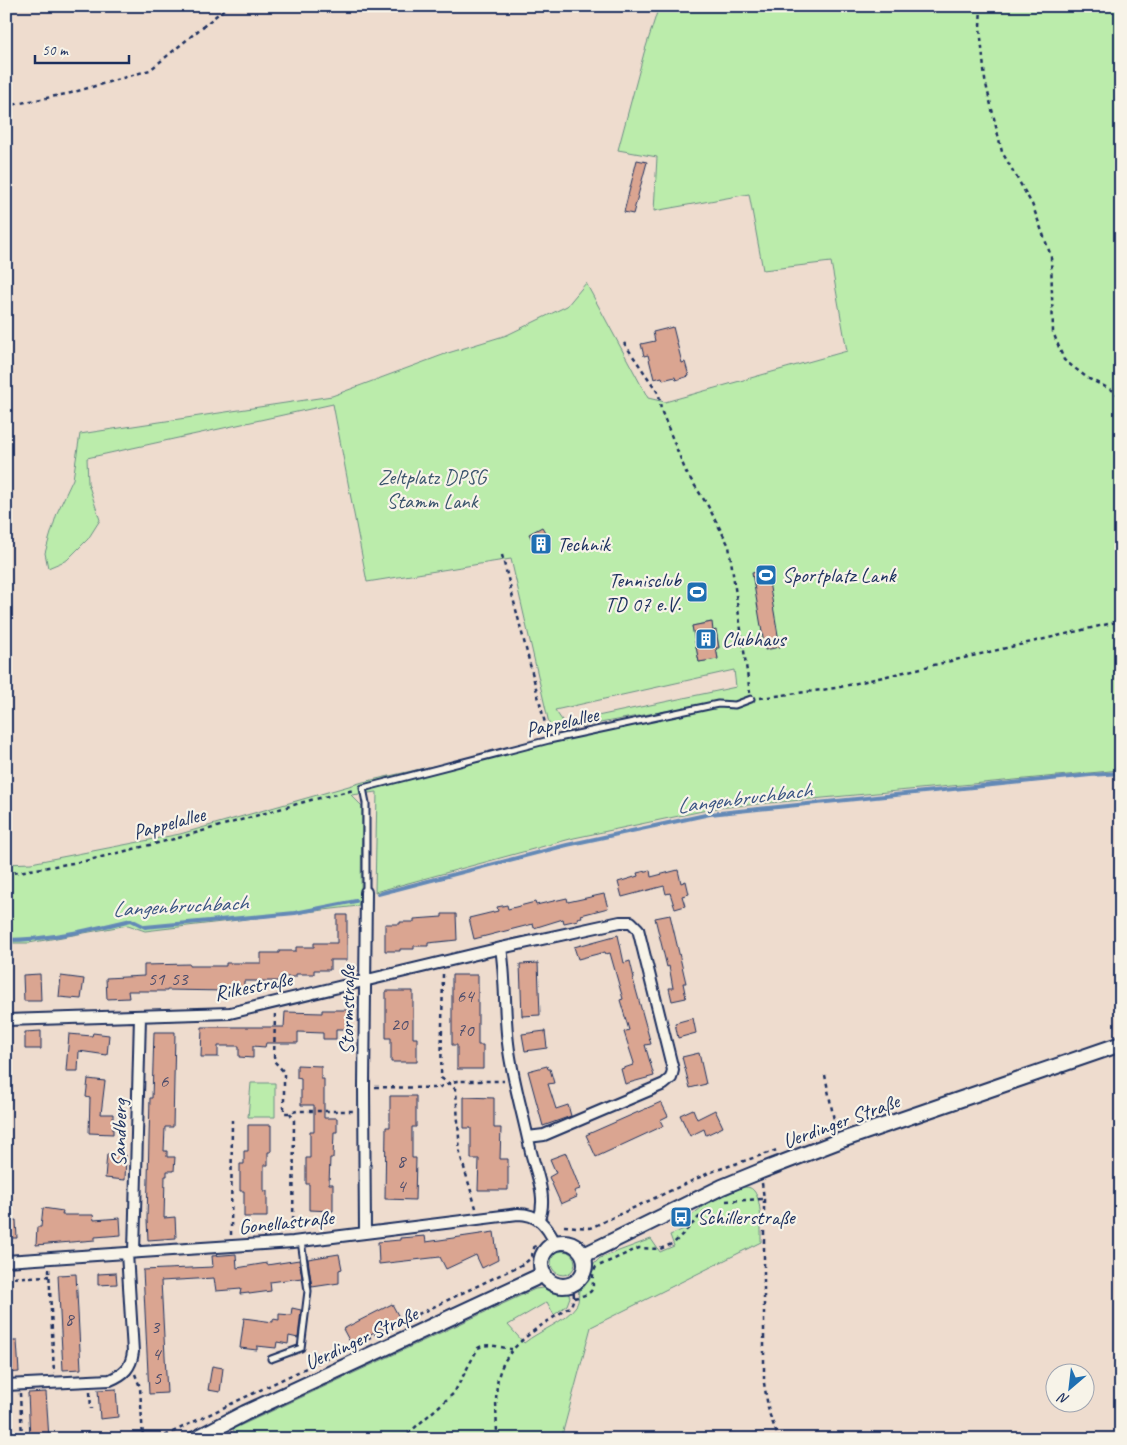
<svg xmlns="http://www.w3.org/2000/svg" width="1127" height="1445" font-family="Caveat,sans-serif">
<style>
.green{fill:#bbecab;stroke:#6b8e84;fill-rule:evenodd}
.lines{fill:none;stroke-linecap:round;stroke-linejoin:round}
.stream{stroke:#6489b6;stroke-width:4}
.building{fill:#daa591;stroke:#1b2f5e}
.service-casing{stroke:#1b2f5e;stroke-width:9}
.minor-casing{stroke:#1b2f5e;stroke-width:14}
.tertiary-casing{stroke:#1b2f5e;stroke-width:18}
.path{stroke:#1b2f5e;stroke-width:2.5;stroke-dasharray:4 4;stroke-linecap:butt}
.service{stroke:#f7f3e8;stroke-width:5}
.minor{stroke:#f7f3e8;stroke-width:10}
.tertiary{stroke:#f7f3e8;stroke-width:14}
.labels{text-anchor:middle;stroke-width:4.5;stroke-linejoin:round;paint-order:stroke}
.number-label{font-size:19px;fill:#4b4c6b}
.park-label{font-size:21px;fill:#3b556d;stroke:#f7f3e8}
.poi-label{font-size:21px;fill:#1b2f5e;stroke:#f7f3e8;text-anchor:start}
.street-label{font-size:21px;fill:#1b2f5e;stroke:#f7f3e8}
.water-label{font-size:22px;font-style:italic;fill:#395482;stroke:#f7f3e8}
</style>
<rect width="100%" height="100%" fill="#eedcce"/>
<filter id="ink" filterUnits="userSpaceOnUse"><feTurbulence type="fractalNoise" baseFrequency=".02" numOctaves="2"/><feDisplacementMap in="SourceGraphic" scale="10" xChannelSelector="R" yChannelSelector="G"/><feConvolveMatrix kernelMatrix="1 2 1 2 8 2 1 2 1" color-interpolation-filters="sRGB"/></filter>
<g filter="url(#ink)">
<path class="green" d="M659 6H1121V770L717 808 574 838 375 892 377 792 351 795 362 806 361 894 358 906 145 931 128 925 29 943H6V864L31 863 180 834 363 782 720 701 551 732 511 559 367 582 333 404 87 458 88 483 100 520 88 539 67 560 48 568 45 553 57 513 73 479 80 434 332 396 448 353 507 335 567 306 586 283 648 398 665 402 847 351 831 262 763 270 749 194 654 211 657 157 618 150 644 53ZM711 622 713 631H716L719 647 716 648 718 658 699 662 692 626ZM734 670 736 687 564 723 555 710Z
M251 1083H275V1117H248Z
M743 1187C747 1187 751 1187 754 1191 762 1200 761 1230 761 1242L591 1327 561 1439H238L233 1429 535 1289 552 1287 567 1291 570 1297 567 1305 554 1315 547 1302 508 1325 524 1343C540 1330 564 1323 576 1306 580 1300 578 1294 579 1287 581 1281 595 1262 600 1258L651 1239 660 1252 674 1246 670 1235 684 1229 682 1223 706 1204Z
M551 1263a12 12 0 1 1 24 0a12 12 0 1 1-24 0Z"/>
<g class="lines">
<path class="stream" d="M378 894 567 845 710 814 1090 775 1121 773
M6 940C48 940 90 930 131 920L145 927 295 913 356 901"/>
</g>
<path class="building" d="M637 160 647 162 633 214 624 212Z
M673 327 682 363 685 362 689 376 676 380 675 377 663 380 662 377 654 379 648 355 644 356 641 344 655 341 653 332Z
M542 527 548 537 544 540 545 541 536 547 529 534Z
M767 570 780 647 765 650 752 573Z
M712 622 713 631 716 630 719 648H716L718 659 699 662 692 626Z
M650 870 651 877 678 870 681 883 686 881 689 894 682 896 685 906 675 909 670 893 666 894 664 886 622 897 618 882 638 876 637 873Z
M604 894 608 908 581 915 582 917 577 918 578 920 564 923 563 919 534 928 533 924 474 939 469 918 498 911 497 907 507 905 508 909 535 902 536 905 567 898 568 902Z
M442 914H456L457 940 428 943V946H414V949H400V951H385V924H400V922H414V919L442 917Z
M337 915H347V960H330V970H314V974H296V977H279V981H244V987H226V991L167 990V991H128L129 998 107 999 106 978 144 976V965L190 964V966H226V963H261V953H279V951H296V947H314V943H337Z
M670 915 686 983H683L686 998 672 1001 669 988H673L669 966 667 967 655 918Z
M618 935 624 963 630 961 634 978 633 979 651 1044 645 1045 654 1076 625 1084 621 1069 633 1065 634 1063 624 1032 629 1030 620 1000 623 999 610 953 606 954 605 952 578 959 574 947Z
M538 963 540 1015 522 1016 520 964Z
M40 974 41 1001H24L23 975Z
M452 975H478V1045H483V1069H457V1045H452Z
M61 976 84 979 81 999 59 997Z
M386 991H413V1038H417V1062H391V1038H386Z
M322 1010H348V1029H336V1039H323V1033L298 1032V1043H266L265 1047 253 1046V1058L239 1057V1046H218V1057H201L202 1027H284L285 1012 322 1013Z
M693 1018 696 1033 678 1038 675 1023Z
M41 1031V1049H25V1032Z
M545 1031 547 1048 525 1051 522 1034Z
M154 1032H175L173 1127H165L164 1151H167V1157H175L174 1171H167V1176H165L164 1218 175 1217 176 1238 148 1240 147 1220 150 1098H152Z
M93 1033 109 1035 107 1055 79 1051 78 1071H66L69 1034 92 1036Z
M699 1053 706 1084 690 1088 682 1057Z
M297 1065 321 1066V1079H324V1118H337V1132H334L333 1158H330L329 1184H333V1211L309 1210V1184H306V1158H310V1131H314V1105H301V1079L297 1078Z
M547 1066 548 1069H550L554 1083 548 1084 556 1109 568 1105 571 1116 543 1126 528 1071Z
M88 1079 105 1081 101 1114H113V1134L89 1133 90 1098 86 1097Z
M390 1096H416V1127H412V1158H416L415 1200 385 1199 386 1127H390Z
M464 1097 494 1098V1128H501L500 1159H508V1190H478L479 1159H471V1128H464Z
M661 1102 668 1116 660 1120 663 1126 596 1157 586 1135Z
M693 1109 697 1119 715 1110 723 1127 706 1135 704 1129 690 1136 680 1115Z
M248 1125H271V1152H268V1165H264V1191H267V1217H244V1191H240V1164H244V1151H248Z
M566 1153 580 1189 574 1191 577 1197 561 1204 549 1177 556 1173 550 1159Z
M107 1154 126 1155 125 1180 105 1178Z
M43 1208 63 1211 62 1215H93L94 1220 120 1218 121 1235 95 1237V1240L36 1245 37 1227H41Z
M16 1220 17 1238H6V1221Z
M494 1232 498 1260 482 1268 476 1255 446 1269 440 1257 379 1264 378 1242 400 1240V1238L425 1236 426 1242Z
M236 1254 237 1268 267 1263V1265L299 1260 302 1278 270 1282 271 1291 249 1294V1293L240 1294 241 1289 216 1291 214 1278 161 1281 167 1393 149 1394 143 1270 213 1267 212 1256Z
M339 1254 342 1269 339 1270V1283L312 1287 308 1259Z
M116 1273 117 1284 98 1285V1274Z
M76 1274 81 1369 63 1370 58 1275Z
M392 1304 400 1319 351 1344 343 1329Z
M292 1308 301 1310 298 1338 289 1336 288 1344 277 1342 276 1348 257 1346V1350L240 1348 244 1318 273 1322V1319L279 1320V1314L291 1315Z
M6 1341H17L19 1372 6 1373Z
M212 1366 223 1368 220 1392 208 1390Z
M116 1389 118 1417 100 1419 98 1390Z
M46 1392 49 1439H30L28 1393Z"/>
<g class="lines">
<g class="service-casing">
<path id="service" d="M366 892V803L363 788 549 740 718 704 735 705 751 699
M271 1359 301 1348 308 1291 301 1241"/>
</g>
<g class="minor-casing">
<path id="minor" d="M501 948C506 979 504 1011 508 1043 512 1079 523 1113 530 1148 535 1171 548 1196 539 1219
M6 1020 230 1013 501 948 620 922H631L638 929 673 1070 671 1078 664 1084 544 1135 528 1137
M365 1233 364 1087 366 892
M134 1252 140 1016
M6 1261 293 1242 518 1214C538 1214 547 1226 555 1243
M6 1385 110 1380C124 1374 131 1368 133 1352L127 1253"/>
</g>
<g class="tertiary-casing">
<path id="tertiary" d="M541 1264a22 22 0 1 1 44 0a22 22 0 1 1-44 0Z
M584 1255 722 1187 761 1171 839 1141 1121 1044
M195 1439 245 1413 544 1274"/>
</g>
<path class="path" d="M981 6 980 27 985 80 1002 152 1032 204 1051 256 1053 332 1064 360 1089 379 1114 391 1121 398
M6 106 71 93 150 70 228 6
M624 343 659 394 661 410 686 472 708 506 729 546 750 693
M502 555 547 731
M760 698 836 688 1121 621
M6 874 85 861 178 838 311 800 354 790
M443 974 441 1078 449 1083 456 1090 460 1154 476 1208
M275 1014 274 1061 284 1072V1113H290L297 1111H353
M825 1075 836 1130
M375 1087 438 1088 449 1083 457 1081H504
M290 1113 294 1120 293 1230
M762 1183 764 1199V1383L769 1413 779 1439
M726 1201 764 1199
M564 1226 590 1228 711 1172 777 1150
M231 1235 232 1120
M49 1269 54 1373
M6 1278 49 1276
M574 1298C605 1291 586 1285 596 1267L639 1248 660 1249 674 1243 705 1211
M135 1374 140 1387 143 1439
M90 1392 91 1409
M20 1393 22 1439
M230 1436 232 1435 235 1439
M158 1439 525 1263 531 1258 536 1242
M402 1439 454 1393 478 1348C488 1342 501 1348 512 1349
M497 1439C497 1421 495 1403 497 1385 501 1345 542 1326 571 1306L574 1298 573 1283"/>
<use href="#service" class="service"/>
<use href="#minor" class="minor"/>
<use href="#tertiary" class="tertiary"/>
</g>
</g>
<defs>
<g id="building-square" transform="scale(1.125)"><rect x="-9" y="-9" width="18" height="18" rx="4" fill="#1f6fb2" stroke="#f7f3e8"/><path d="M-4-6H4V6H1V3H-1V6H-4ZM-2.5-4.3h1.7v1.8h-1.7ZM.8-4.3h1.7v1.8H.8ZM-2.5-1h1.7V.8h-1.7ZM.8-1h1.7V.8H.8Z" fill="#fff"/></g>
<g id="stadium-square" transform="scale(1.125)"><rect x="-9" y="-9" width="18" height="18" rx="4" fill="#1f6fb2" stroke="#f7f3e8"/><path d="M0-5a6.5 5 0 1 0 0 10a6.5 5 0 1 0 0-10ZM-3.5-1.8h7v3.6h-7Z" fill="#fff"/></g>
<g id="bus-square" transform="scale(1.125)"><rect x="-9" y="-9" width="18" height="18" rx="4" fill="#1f6fb2" stroke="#f7f3e8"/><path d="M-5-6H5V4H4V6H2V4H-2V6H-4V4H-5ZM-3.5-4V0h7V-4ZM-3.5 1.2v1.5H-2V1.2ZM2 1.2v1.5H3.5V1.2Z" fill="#fff"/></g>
</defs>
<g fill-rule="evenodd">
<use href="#building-square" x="541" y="544"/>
<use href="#stadium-square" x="766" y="575"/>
<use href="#stadium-square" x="697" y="592"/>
<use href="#building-square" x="706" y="639"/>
<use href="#bus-square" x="681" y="1217"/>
</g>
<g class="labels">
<g class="number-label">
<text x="156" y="985">51</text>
<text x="179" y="985">53</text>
<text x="465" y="1002">64</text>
<text x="399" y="1030">20</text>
<text x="465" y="1036">70</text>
<text x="164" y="1087">6</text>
<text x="401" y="1167">8</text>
<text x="401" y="1192">4</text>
<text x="69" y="1325">8</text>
<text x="155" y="1333">3</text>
<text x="156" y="1360">4</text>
<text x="157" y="1384">5</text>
</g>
<g class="park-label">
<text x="432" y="484">Zeltplatz DPSG<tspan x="432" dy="24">Stamm Lank</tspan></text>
</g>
<g class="poi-label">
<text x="557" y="551">Technik</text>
<text x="782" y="582">Sportplatz Lank</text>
<text x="681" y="587" text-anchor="end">Tennisclub<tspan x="681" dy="24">TD 07 e.V.</tspan></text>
<text x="722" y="646">Clubhaus</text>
<text x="697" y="1224">Schillerstraße</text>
</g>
<g class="street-label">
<text transform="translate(562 722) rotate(-13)" y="7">Pappelallee</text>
<text transform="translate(169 823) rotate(-15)" y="7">Pappelallee</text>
<text transform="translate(253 986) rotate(-11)" y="7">Rilkestraße</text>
<text transform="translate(347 1010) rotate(-89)" y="7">Stormstraße</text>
<text transform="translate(841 1121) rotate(-20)" y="7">Uerdinger Straße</text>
<text transform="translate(119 1133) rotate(-89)" y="7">Sandberg</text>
<text transform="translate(286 1222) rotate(-6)" y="7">Gonellastraße</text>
<text transform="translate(361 1338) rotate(-25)" y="7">Uerdinger Straße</text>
</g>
<g class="water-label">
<text transform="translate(744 797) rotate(-7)" y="8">Langenbruchbach</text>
<text transform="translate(180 905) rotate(-3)" y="8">Langenbruchbach</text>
</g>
</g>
<rect width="1127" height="1445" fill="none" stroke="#f7f3e8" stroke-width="25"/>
<rect x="12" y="12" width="1102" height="1420" fill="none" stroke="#1b2f5e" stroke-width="2" filter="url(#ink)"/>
<g transform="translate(1070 1388) rotate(208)"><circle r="24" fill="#f7f3e8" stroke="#9fa5b1"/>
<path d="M0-4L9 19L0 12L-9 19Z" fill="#1f6fb2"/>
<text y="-8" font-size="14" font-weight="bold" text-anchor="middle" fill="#1b2f5e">N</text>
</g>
<path d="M35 55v8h94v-8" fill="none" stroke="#1b2f5e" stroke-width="2.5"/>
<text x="42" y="55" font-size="15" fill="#1b2f5e" stroke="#f7f3e8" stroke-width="4" paint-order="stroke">50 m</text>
</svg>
